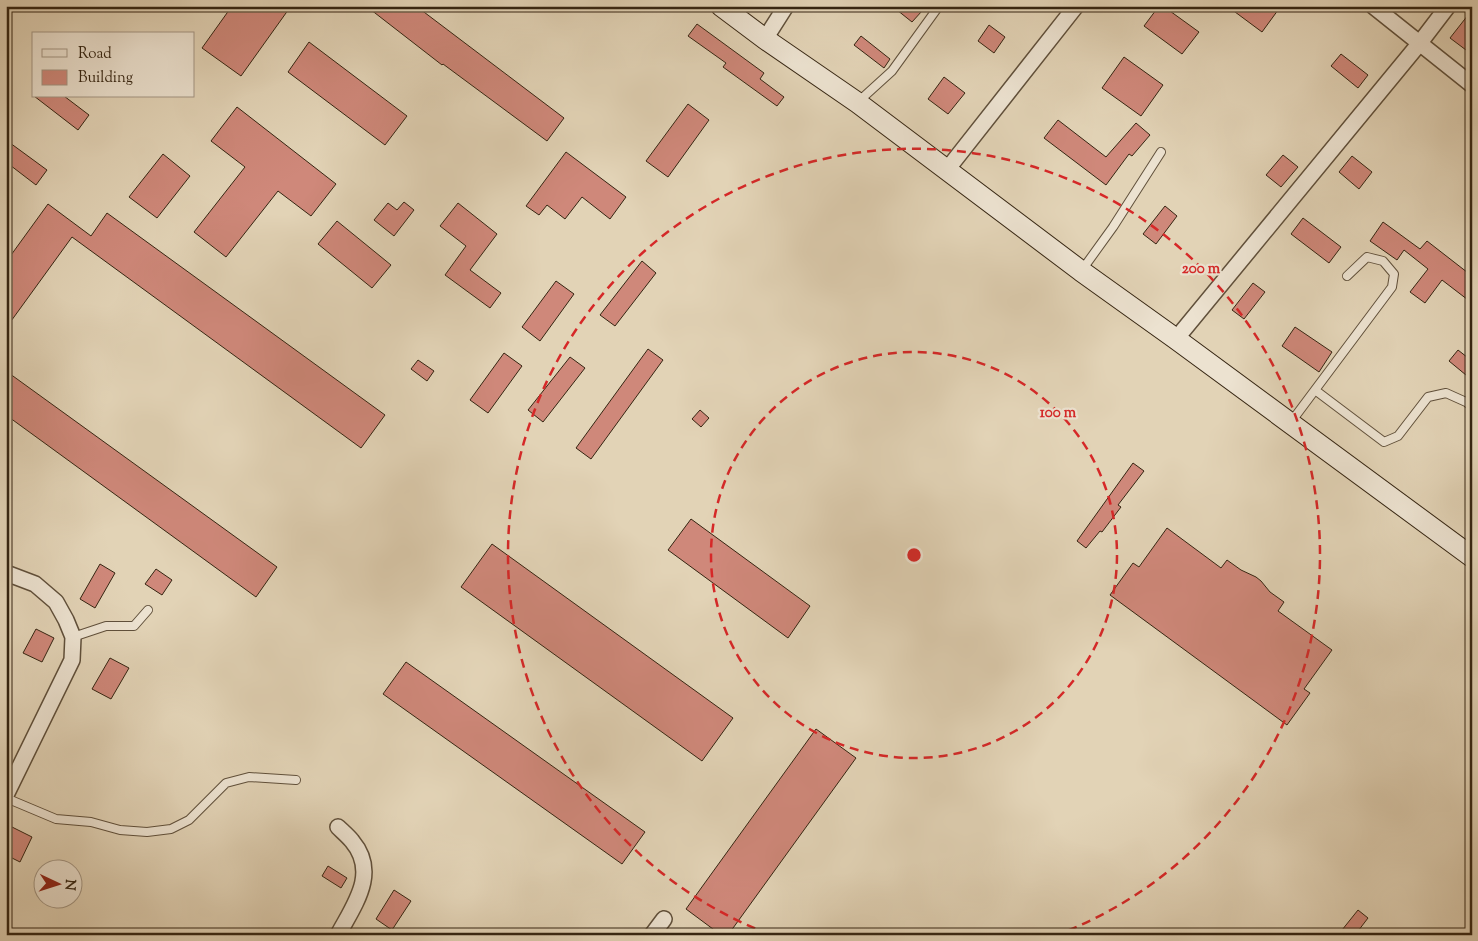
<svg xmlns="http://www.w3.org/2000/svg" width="1478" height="941" font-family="'Sorts Mill Goudy',serif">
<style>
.building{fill:#cf887a;stroke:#352512}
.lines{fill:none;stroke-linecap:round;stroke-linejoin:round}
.service-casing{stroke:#60503b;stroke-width:10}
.minor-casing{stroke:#60503b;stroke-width:18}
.secondary-casing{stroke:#352512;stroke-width:22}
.service{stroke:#ece2d0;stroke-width:8}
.minor{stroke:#ece2d0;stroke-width:15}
.secondary{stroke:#ece2d0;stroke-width:20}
.ring{fill:none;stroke:#d62828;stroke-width:2.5;stroke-dasharray:9 6}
.centre{fill:#d62828;stroke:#ece2d0;stroke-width:2.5}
.ring-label{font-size:15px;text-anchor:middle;font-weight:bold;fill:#d62828;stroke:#ece2d0;stroke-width:4.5;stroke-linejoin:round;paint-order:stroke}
</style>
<rect width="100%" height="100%" fill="#e2d3b6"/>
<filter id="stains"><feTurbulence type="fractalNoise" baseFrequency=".004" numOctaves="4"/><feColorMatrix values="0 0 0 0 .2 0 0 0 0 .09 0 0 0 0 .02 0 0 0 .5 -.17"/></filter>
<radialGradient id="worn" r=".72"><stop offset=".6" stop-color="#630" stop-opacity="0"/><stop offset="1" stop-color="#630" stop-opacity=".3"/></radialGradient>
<path class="building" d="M232 6H291L241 76 202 48Z
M366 6H416L564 118 547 141 443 64 442 65Z
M892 6H916L922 11 912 22Z
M1159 6H1163L1199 32 1182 54 1144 26Z
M1227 6H1281L1262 32Z
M1472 10V43L1466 50 1450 38Z
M697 24 764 73 760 79 784 97 777 106 723 67 726 63 688 36Z
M989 25 1005 37 994 53 978 41Z
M861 36 890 59 884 68 854 45Z
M309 42 407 116 385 145 288 72Z
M1341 54 1368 75 1358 88 1331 66Z
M1124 57 1163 85 1141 116 1102 88Z
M944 77 965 93 948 114 928 99Z
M34 96H64L89 115 78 130Z
M688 104 709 120 668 177 646 161Z
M237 107 336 184 311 216 278 191 226 257 194 232 245 167 211 141Z
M1058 120 1106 157 1136 123 1150 135 1132 156 1129 154 1106 185 1044 138Z
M6 140 47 170 36 185 6 162Z
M566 152 626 197 610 219 582 197 565 219 547 205 539 215 526 206Z
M163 154 190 176 157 218 129 197Z
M1283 155 1298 167 1281 187 1266 175Z
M1352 156 1372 172 1359 189 1339 172Z
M404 202 414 210 394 236 374 220 388 203 397 210Z
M458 203 497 234 470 270 501 293 490 308 445 275 466 246 440 226Z
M48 204 91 236 107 213 385 415 361 448 72 237 6 328V262Z
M1165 206 1177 216 1156 244 1143 234Z
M1303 218 1341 247 1329 263 1291 234Z
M337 221 391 265 372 288 318 244Z
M1383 222 1420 249 1427 241 1472 276V303L1442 280 1425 303 1410 292 1428 269 1404 250 1397 260 1370 241Z
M642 261 656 273 615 326 600 315Z
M556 281 574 294 540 341 522 327Z
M1253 283 1265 292 1244 319 1232 310Z
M1295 327 1332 352 1319 372 1282 346Z
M648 349 663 360 591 459 576 448Z
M1458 350 1472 361V380L1449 361Z
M504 353 522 366 488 413 470 400Z
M570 357 585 368 543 422 528 410Z
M418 360 434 371 427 381 411 369Z
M6 371 277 567 256 597 6 415Z
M700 410 709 418 701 427 692 419Z
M1133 463 1144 471 1118 505 1121 507 1102 532 1100 531 1086 548 1077 541Z
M691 519 810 606 788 638 668 550Z
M1167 528 1221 568 1227 560 1241 570 1256 577 1261 581 1270 592 1284 602 1278 611 1332 650 1304 689 1310 693 1287 725 1110 595 1133 563 1139 567Z
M492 544 733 718 702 761 461 587Z
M100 564 115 573 95 608 80 599Z
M156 569 172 580 162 595 145 584Z
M36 629 54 638 42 662 23 653Z
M110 658 129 668 111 699 92 689Z
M406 662 645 832 622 864 383 694Z
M816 729 856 758 728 935H721L686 909Z
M12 827 32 837 20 862 6 855V839Z
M328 866 347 878 341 888 322 876Z
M394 890 411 901 392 930 376 919Z
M1358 910 1368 918 1355 935H1338Z"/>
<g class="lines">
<g class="service-casing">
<path id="service" d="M859 101 892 71 939 6
M1082 270 1113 227 1161 152
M1315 390 1384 442 1398 436 1428 397 1446 393 1466 402 1472 407
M1291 422 1392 287 1394 274 1383 261 1367 257 1347 276
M73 637 106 626H134L148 610
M6 798 56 819 91 822 120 830 147 832 171 829 189 820 226 783 249 777 296 780"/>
</g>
<g class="minor-casing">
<path id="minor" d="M1373 6 1472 85
M765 39 786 6
M946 171 1076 6
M1176 339 1419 44 1448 6
M6 573 35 584 56 602 66 620 73 637 72 660 6 795
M338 827C342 831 348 836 352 841 379 873 354 905 338 935
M652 935 664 919"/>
</g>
<g class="secondary-casing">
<path id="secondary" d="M721 6 765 39 858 103 1081 271 1176 339 1472 557"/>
</g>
<use href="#service" class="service"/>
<use href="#minor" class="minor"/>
<use href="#secondary" class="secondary"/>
</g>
<g class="ring">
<circle cx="914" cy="555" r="203"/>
<path d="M769 934A406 406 0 1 1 1059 934"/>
</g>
<circle cx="914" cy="555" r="8" class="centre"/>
<g class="ring-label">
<text x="1201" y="273">200 m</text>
<text x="1058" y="417">100 m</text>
</g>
<rect width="1478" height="941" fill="none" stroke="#e2d3b6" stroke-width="25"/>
<rect x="8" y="8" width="1463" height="926" fill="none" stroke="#352512" stroke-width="2.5"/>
<rect x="12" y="12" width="1453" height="916" fill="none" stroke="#352512"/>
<rect x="32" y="32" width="162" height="65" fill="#ece2d0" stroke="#a39684"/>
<rect x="42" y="49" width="25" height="8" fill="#ece2d0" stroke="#a39684"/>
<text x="78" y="58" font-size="15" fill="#352512">Road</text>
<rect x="42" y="70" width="25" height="15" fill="#cf887a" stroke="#a39684"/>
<text x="78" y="82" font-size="15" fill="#352512">Building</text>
<g transform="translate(58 884) rotate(94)"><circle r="24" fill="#ece2d0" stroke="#a39684"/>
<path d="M0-4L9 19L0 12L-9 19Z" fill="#8f2418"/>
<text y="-8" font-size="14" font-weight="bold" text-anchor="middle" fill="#352512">N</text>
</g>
<rect width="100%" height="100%" filter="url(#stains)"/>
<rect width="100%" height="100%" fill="url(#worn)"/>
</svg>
